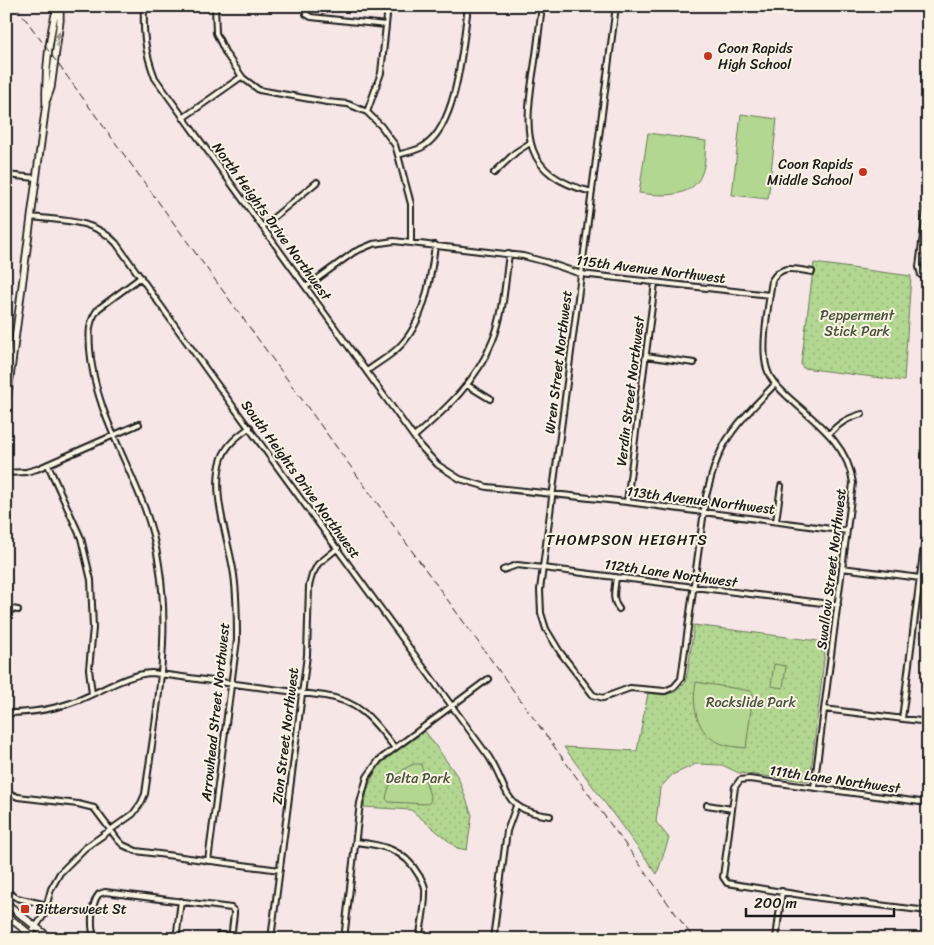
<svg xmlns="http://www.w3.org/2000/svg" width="934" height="945" font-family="Sriracha,sans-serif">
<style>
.grass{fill:url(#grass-dots);stroke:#677a56}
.pitch{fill:#b2d791;stroke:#677a56}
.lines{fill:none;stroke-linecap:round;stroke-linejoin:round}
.street-casing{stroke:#1c1c1c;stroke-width:8}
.secondary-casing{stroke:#1c1c1c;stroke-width:9}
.street{stroke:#fcf5e5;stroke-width:4}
.secondary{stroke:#fcf5e5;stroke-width:5.5}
.rail{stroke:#1c1c1c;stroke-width:1;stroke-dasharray:8 4;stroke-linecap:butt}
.oneway{fill:#97938b}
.poi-dot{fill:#c8321e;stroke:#fcf5e5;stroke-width:2}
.labels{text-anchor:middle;stroke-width:4;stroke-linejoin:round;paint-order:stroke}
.poi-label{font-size:14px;fill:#1c1c1c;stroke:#fcf5e5;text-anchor:start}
.street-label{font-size:14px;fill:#1c1c1c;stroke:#fcf5e5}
.park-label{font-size:14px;fill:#49543f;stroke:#fcf5e5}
.neighbourhood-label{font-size:15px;letter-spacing:1px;fill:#1c1c1c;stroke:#fcf5e5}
</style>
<defs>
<pattern id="grass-dots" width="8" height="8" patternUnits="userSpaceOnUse" patternTransform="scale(1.25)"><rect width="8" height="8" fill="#b2d791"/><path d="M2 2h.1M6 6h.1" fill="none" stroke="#98b87c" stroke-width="1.8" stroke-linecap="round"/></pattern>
</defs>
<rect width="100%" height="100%" fill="#f7e6e6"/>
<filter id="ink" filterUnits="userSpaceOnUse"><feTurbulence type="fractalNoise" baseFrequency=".02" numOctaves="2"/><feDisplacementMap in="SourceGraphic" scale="10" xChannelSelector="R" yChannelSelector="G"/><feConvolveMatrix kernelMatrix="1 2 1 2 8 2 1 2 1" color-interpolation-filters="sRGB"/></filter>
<g filter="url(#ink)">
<path class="grass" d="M814 263 911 276 904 381 803 368 801 364Z
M694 625 826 642 810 780 806 781 739 773 722 765 696 764 672 775 660 788 656 822 669 838 657 874 564 747 637 751 648 693 664 695 675 692 685 683 688 670Z
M425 731 458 777 472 815 467 850 457 848 411 810 364 807C370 762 391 756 425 731Z"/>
<path class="pitch" d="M741 114 777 119 768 199 732 195Z
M648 133 706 141C705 151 706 163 702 173 693 199 661 196 639 193Z
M774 664 786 666 783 688 771 686Z
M696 682 751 691 753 694 746 748C739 747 733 747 726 745 697 738 691 708 696 682Z
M414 764H421L431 800 428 804 389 802 386 799C388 783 398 770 414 764Z"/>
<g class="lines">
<g class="street-casing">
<path id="street" d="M144 6C143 34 145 52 155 78L421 447 438 465 460 479 487 487 627 502 847 531
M215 6 216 33 226 54 243 78 259 90 327 102 348 104 367 112 381 126 395 145 398 155 411 204V243
M306 6V14L311 17 386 25
M542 6C539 29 537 52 533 74 524 135 522 175 592 192
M616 6 540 590 541 613 546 629 560 652 593 695 603 698 630 688 665 691 674 687 681 679 706 496C710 482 713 468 719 455 731 427 755 406 775 384
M367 112 381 73 388 6
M183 118 241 77
M398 155C406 152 417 151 424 146 458 125 463 43 468 6
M494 173 516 152 530 143
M6 175 36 178
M928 195 919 267 921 275 928 279
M31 217C62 221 94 219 116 243L211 376 489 757C510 791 502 810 550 816
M262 227 317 182
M812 272C796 269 782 264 772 280 769 303 760 348 767 369 770 380 778 387 787 396 814 421 848 443 853 483L814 788
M306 287 354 252 373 244 394 241 523 256 546 262 581 274 770 295
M646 356 694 363
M367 371C377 363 389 357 398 348 424 324 431 278 435 245
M467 385 490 399
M829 434C839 423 848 418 862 414
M414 437C446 409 477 381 493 340 504 313 505 282 509 254
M48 465 81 538 91 580 93 628 89 669 92 694
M6 473 26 472 37 469 139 424
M627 502 655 283
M776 521 781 486
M842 568 928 579
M503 570 517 565 543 568 838 605
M616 577C615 589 611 599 619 609
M6 608 18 610
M824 709 928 722
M6 713C31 713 56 709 79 700 102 691 127 674 152 673L325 696C360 701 374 721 394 747
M902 719 928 514
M6 792 18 797 78 804 94 808 118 840 123 845 136 851 280 870
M928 803 749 779 740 780 735 787 723 877 727 883 820 898 928 911
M707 805 732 809
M356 842C382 845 404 849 418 874 421 878 424 883 425 888 426 905 422 922 419 939
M208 861 237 640C237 618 237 596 234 575 229 540 210 492 222 458 227 444 238 436 250 427
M6 891 17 898 47 905
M219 935 244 939
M27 939 44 915 51 889 60 873 85 848 133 814 141 803 145 794C158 698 179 604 145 509 125 455 94 407 90 349 89 334 88 322 98 309L141 277
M95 939C90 928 91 903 99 894L105 892 231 908 234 911V914L231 939
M176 939 181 901
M271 939 307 655 309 586 312 575 318 564 338 548
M344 939 360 803 367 777 379 760 488 679
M493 939 507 831 516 806
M776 939 782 891"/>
</g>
<g class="secondary-casing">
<path id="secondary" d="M47 99 51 88 60 21V6
M6 408 46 104C45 72 49 37 57 6
M6 903 51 939
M6 915 36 939"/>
</g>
<use href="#street" class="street"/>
<use href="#secondary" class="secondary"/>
<path class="rail" d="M16 6 694 939"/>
</g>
<defs><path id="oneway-solid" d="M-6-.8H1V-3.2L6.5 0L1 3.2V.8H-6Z" transform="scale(1.25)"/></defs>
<use class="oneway" href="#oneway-solid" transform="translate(58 39) rotate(-82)"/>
</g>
<g class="poi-dot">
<circle cx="708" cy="56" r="5"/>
<circle cx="863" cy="172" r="5"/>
<rect x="20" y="904" width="10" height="10" rx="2.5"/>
</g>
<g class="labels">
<g class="poi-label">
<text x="718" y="53">Coon Rapids<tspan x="718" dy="16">High School</tspan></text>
<text x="853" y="169" text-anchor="end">Coon Rapids<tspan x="853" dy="16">Middle School</tspan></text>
<text x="35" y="914">Bittersweet St</text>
</g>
<g class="street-label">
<text transform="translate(272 221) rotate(54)" y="5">North Heights Drive Northwest</text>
<text transform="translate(651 269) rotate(7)" y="5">115th Avenue Northwest</text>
<text transform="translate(558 362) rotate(-83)" y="5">Wren Street Northwest</text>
<text transform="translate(630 391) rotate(-83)" y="5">Verdin Street Northwest</text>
<text transform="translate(301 479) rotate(54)" y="5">South Heights Drive Northwest</text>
<text transform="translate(701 500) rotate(7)" y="5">113th Avenue Northwest</text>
<text transform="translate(831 569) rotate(-83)" y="5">Swallow Street Northwest</text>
<text transform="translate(671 573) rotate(8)" y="5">112th Lane Northwest</text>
<text transform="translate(215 712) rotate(-84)" y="5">Arrowhead Street Northwest</text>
<text transform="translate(285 736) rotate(-83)" y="5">Zion Street Northwest</text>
<text transform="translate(835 779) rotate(8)" y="5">111th Lane Northwest</text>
</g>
<g class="park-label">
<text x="857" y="320">Pepperment<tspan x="857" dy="16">Stick Park</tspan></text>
<text x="751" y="707">Rockslide Park</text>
<text x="418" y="783">Delta Park</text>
</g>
<g class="neighbourhood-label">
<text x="627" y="545">THOMPSON HEIGHTS</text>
</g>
</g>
<rect width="934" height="945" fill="none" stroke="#fcf5e5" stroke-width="25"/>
<rect x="12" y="12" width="909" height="920" fill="none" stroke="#1c1c1c" stroke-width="2" filter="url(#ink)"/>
<path d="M746 908v8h148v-8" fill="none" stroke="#1c1c1c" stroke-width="2.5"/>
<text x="754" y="908" font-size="15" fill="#1c1c1c" stroke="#fcf5e5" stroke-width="4" paint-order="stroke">200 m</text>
</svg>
